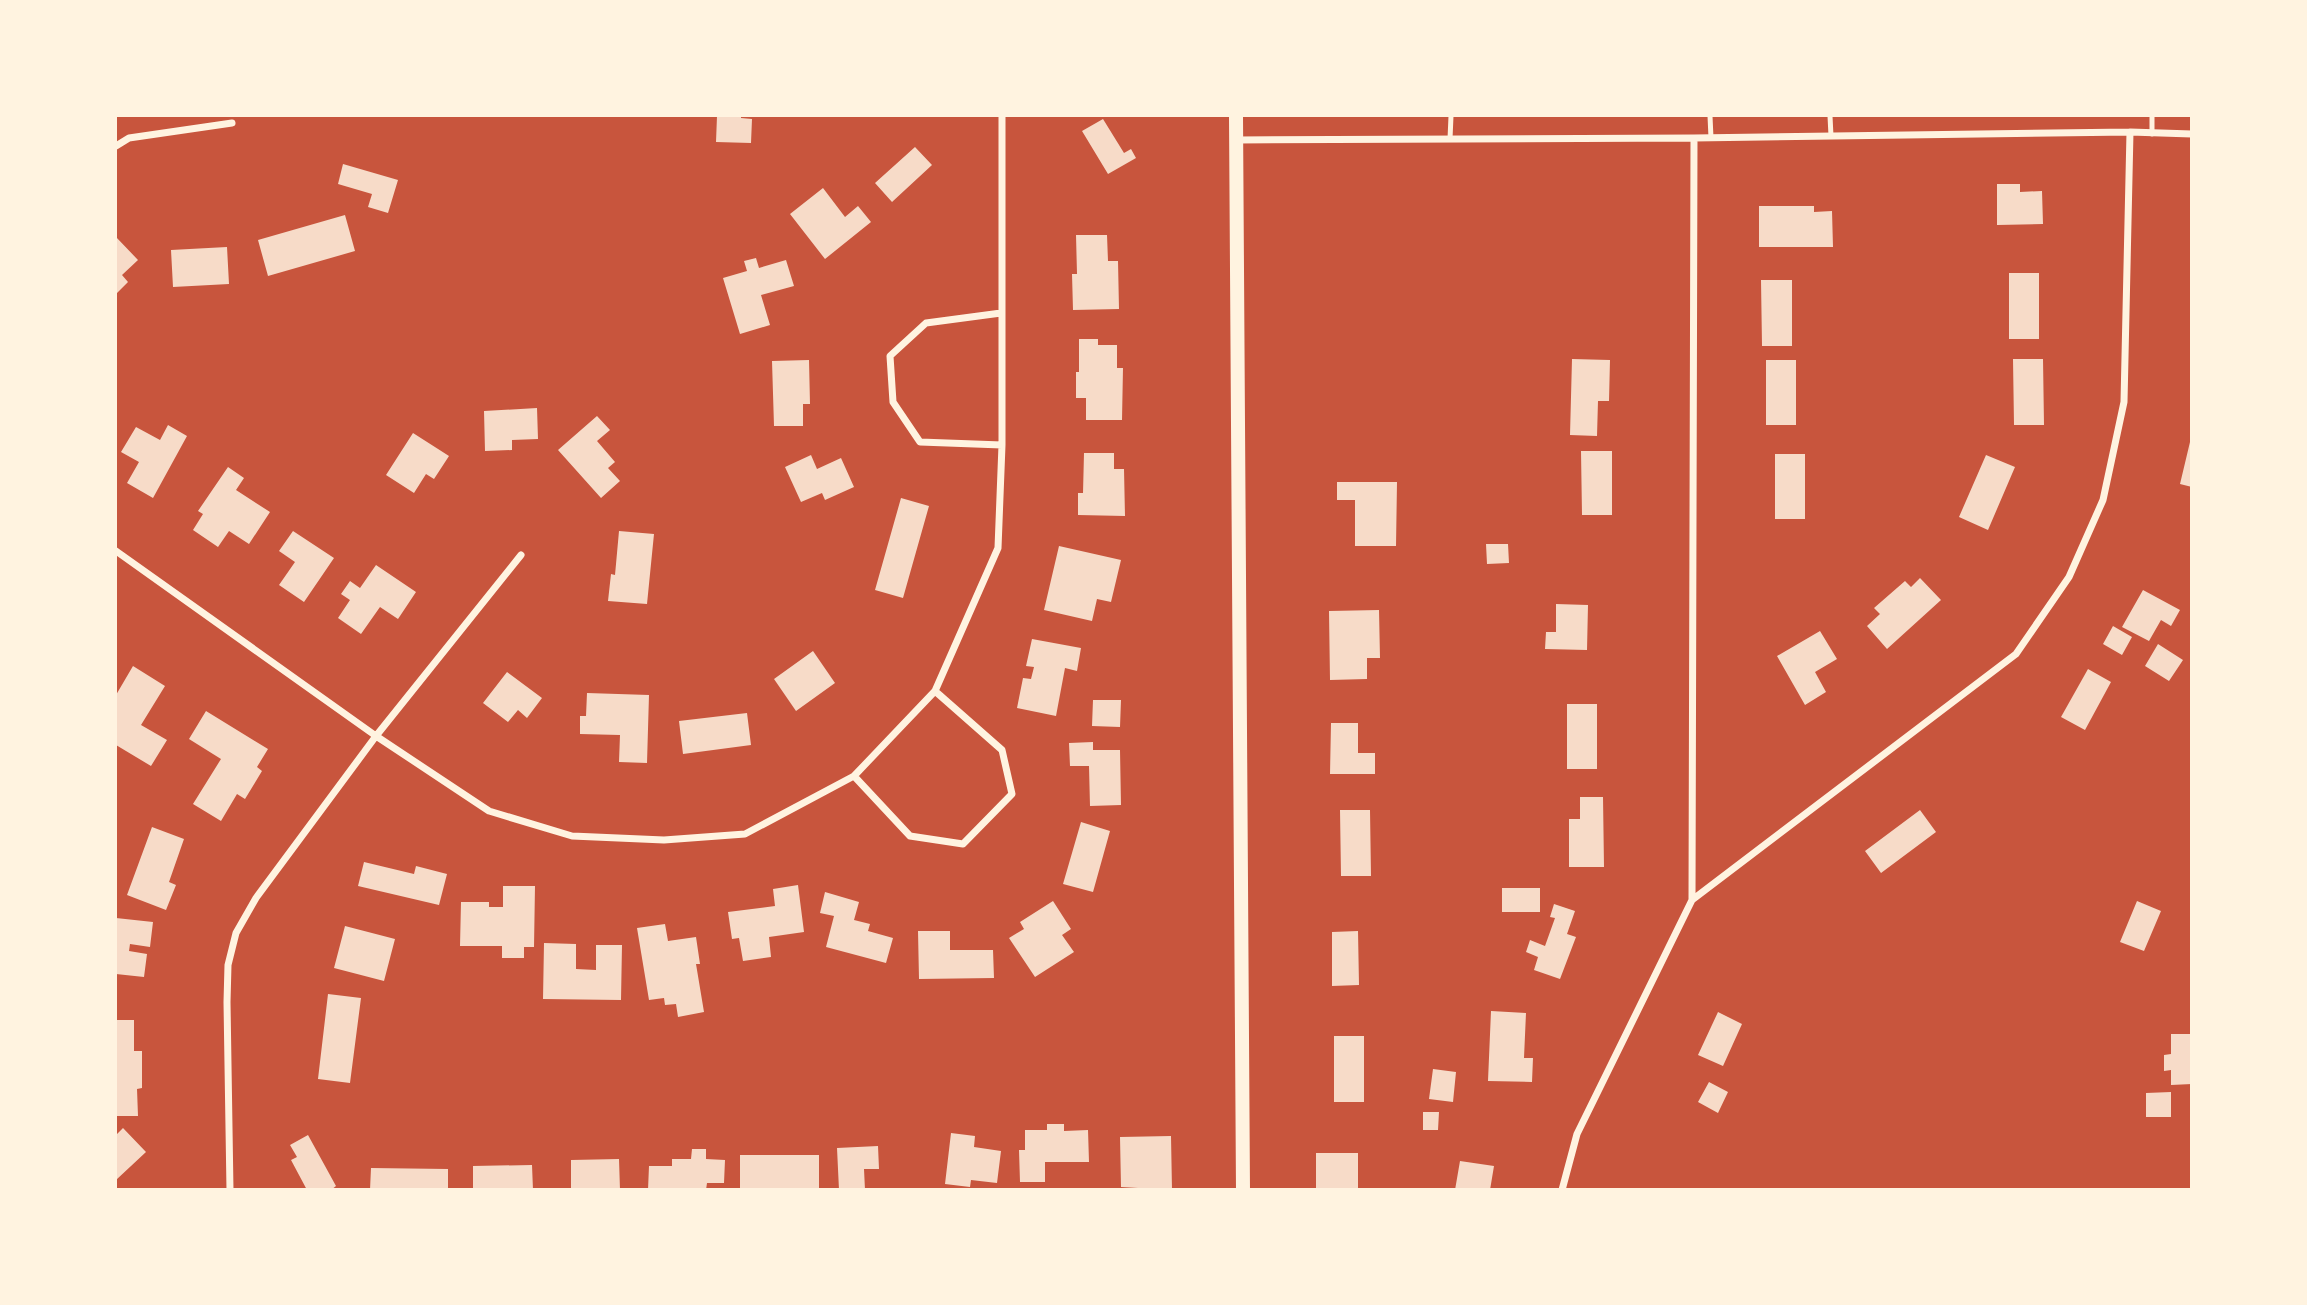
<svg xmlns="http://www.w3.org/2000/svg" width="2307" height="1305" font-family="Figtree,sans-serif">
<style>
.building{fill:#f7dbc8}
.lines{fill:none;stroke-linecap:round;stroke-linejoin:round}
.service{stroke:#fff3e0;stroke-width:5}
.minor{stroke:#fff3e0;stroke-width:7}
.secondary{stroke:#fff3e0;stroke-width:14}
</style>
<rect width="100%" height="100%" fill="#c8553d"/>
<path class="building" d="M717 116H741V118L752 119 751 143 716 142Z
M1103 119 1124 153 1131 149 1136 158 1108 174 1082 131Z
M915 147 932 165 892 202 875 183Z
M343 164 398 180 388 213 368 207 372 194 338 184Z
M1997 184H2020V192L2042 191 2043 224 1997 225Z
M823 188 845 217 858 206 871 222 825 259 790 214Z
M1759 206H1814V212L1832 211 1833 247H1759Z
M345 215 355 251 268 276 258 240Z
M1076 235H1107L1108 261H1118L1119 309 1073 310 1072 274H1077Z
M116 237 138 260 122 275 128 282 116 294Z
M227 247 229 284 173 287 171 250Z
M756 258 759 268 786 260 794 286 761 295 770 325 740 334 723 278 747 271 744 261Z
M2009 273H2039V339H2009Z
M1761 280H1792V346H1762Z
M1079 339H1098V345H1117V368H1123L1122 420H1086V398H1076V372H1079Z
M1572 359 1610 360 1609 401H1598L1597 436 1570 435Z
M2013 359H2043L2044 425H2014Z
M809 360 810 404H803V426H774L772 361Z
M1766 360H1796V425H1766Z
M537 408 538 439 512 440V450L485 451 484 411Z
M597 416 610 430 597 441 615 462 608 468 620 481 601 498 558 450Z
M168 425 187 436 153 498 127 483 139 462 121 452 136 427 160 440Z
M413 433 449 456 434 479 426 474 414 493 386 475Z
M2190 442H2192V487L2180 484Z
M1581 451H1612V515H1582Z
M1084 453H1114V469H1124L1125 516 1078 515V493H1083Z
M1775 454H1805V519H1775Z
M811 455 817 469 841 458 854 487 825 500 822 493 801 502 785 467Z
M1986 455 2015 467 1988 530 1959 517Z
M228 467 244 478 236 490 270 512 249 544 229 531 218 547 193 530 203 514 198 511Z
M1337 482H1397L1396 546H1355V500H1337Z
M901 498 929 506 903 598 875 590Z
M293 531 334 558 304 602 279 585 295 562 279 551Z
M619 531 654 534 647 604 608 601 611 574 615 575Z
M1486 544H1508L1509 563 1487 564Z
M1059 546 1121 560 1111 602 1097 599 1092 621 1044 610Z
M376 565 416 592 398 619 380 607 361 634 338 618 350 600 341 594 350 581 360 588Z
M1920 578 1941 600 1887 649 1867 626 1880 614 1874 608 1905 581 1911 587Z
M2143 590 2180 610 2171 626 2161 620 2149 641 2122 627Z
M1556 604 1588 605 1587 650 1545 649 1546 632H1556Z
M1379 610 1380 658H1367V679L1330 680 1329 611Z
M2113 626 2132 637 2122 655 2103 644Z
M1820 631 1837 659 1815 672 1826 692 1805 705 1777 656Z
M1032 639 1081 648 1077 671 1065 668 1056 716 1017 708 1023 678 1031 679 1034 667 1026 666Z
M2158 644 2183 660 2169 681 2145 666Z
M813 651 835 683 796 711 774 679Z
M133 666 165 686 141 725 167 740 151 766 116 745V695Z
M2088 669 2111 682 2085 730 2061 717Z
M507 672 542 698 527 718 518 710 508 722 483 703Z
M587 693 649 695 647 763 619 762 620 735 580 734V716H586Z
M1093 700H1121L1120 727 1092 726Z
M1567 704H1597V769H1567Z
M206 711 268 749 257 767 262 771 245 799 237 794 221 821 193 804 221 759 189 739Z
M747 713 751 745 683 754 679 721Z
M1331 723H1358V753H1375V774H1330Z
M1093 742V750H1120L1121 805 1090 806 1089 766H1070L1069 743Z
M1580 797H1603L1604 867H1569V819H1580Z
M1340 810H1370L1371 876H1341Z
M1920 810 1936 832 1881 873 1865 851Z
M1081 822 1110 831 1093 892 1063 884Z
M152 827 184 839 169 882 176 885 166 910 127 895Z
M364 862 414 874 416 866 447 874 439 905 358 886Z
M798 885 804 932 769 937 771 957 743 961 739 938 732 939 728 912 775 906 773 889Z
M503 886H535L534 947H524V958H502V946H460L461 902H489V907H503Z
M1502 888H1540V912H1502Z
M825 892 859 902 854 920 870 924 868 931 893 938 886 963 826 947 834 916 820 913Z
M1053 901 1071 929 1062 935 1074 952 1035 977 1009 938 1024 929 1020 922Z
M2137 901 2161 911 2144 951 2120 942Z
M1554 904 1575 911 1567 934 1576 937 1560 979 1534 970 1538 957 1526 952 1530 940 1545 946 1555 918 1550 917Z
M116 918 153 922 150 947 130 944 129 951 147 954 144 977 116 974Z
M665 924 668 941 696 937 700 964H696L704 1012 678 1017 676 1004 665 1005 664 998 649 1000 637 928Z
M345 926 395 939 384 981 334 968Z
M918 931H950V950H993L994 978 919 979Z
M1358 931 1359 985 1332 986V932Z
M544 943 576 944V969L596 970V945H622L621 1000 543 999Z
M328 994 361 998 350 1083 318 1079Z
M1491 1011 1526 1013 1524 1058H1533L1532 1082 1488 1081Z
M1718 1012 1742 1024 1723 1066 1698 1055Z
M116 1020H134V1051H142V1088L137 1089 138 1116H116Z
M2171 1034H2192V1084L2171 1085V1070L2164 1071V1055L2171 1054Z
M1334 1036H1364V1102H1334Z
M1433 1069 1456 1072 1453 1102 1429 1099Z
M1709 1082 1728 1092 1718 1113 1698 1102Z
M2171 1092V1117H2146V1093Z
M1423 1112H1439L1438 1130H1423Z
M1047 1124H1064V1131L1088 1130 1089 1162H1045V1182H1020L1019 1150H1025V1130H1047Z
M123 1128 146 1152 116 1180V1135Z
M951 1133 975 1136 974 1147 1001 1151 997 1183 971 1180 970 1187 945 1184Z
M308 1135 336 1186 331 1190H307L291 1160 297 1157 290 1145Z
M1171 1136 1172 1190 1121 1187 1120 1137Z
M878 1146 879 1169H864L865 1190H839L837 1148Z
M692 1149H706V1159L725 1160 724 1183H707L706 1190H648L649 1166H672V1159H691Z
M1316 1153H1358V1190H1316Z
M740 1155H819V1190H740Z
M619 1159 620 1190H571V1160Z
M1460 1161 1494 1166 1490 1190H1455Z
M532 1165 533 1190H473V1166Z
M371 1168 448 1169V1190H370Z"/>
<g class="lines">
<path class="service" d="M1710 116 1711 138
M1830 116 1831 136
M2152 134V116
M1450 139 1451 116"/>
<path class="minor" d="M1237 140 1694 138 2130 132 2192 134
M116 146 129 138 232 123
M1001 313 926 323 890 356 893 402 920 442 1002 445
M116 551 376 736 489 811 572 836 664 840 745 834 854 776 935 691 998 548 1002 445V116
M854 776 910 836 963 844 1012 794 1002 750 935 691
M1692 900 2016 654 2069 577 2103 500 2124 402 2130 132
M230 1190 227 1002 228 965 236 933 256 898 376 736 521 555
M1562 1190 1577 1134 1692 900 1694 138"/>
<path class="secondary" d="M1236 116 1243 1190"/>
</g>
<rect width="2307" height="1305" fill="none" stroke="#fff3e0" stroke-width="234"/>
</svg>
